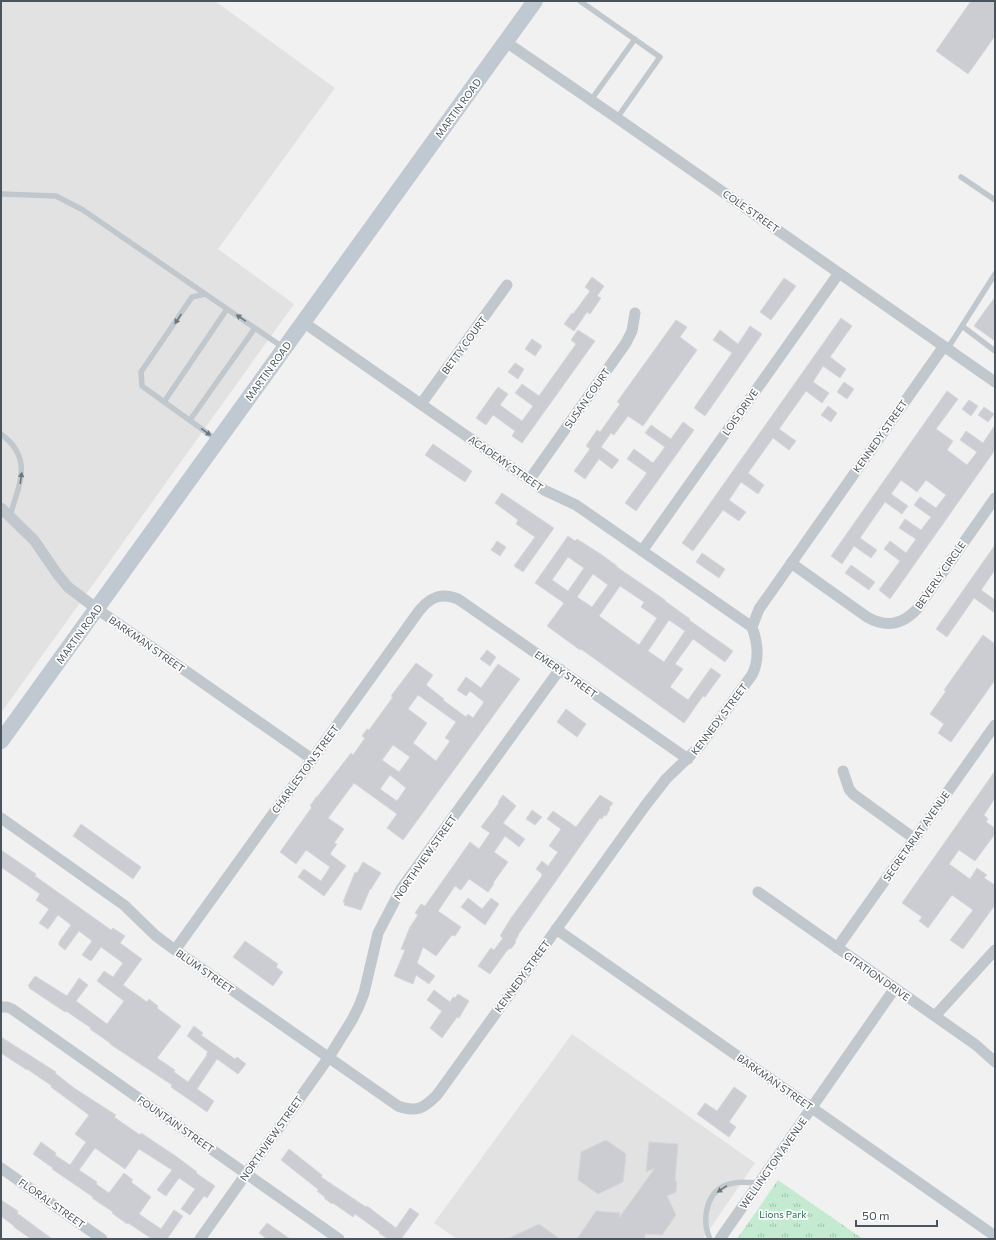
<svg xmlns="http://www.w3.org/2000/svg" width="996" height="1240" font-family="Commissioner,sans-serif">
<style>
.education{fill:#e3e2e2}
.park{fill:url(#park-tufts)}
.building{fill:#cbcdd2;stroke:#d5d7db;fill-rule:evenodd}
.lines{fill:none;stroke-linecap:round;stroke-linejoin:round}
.lane{stroke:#c0c8cd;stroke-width:5.5}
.street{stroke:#c0c8cd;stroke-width:11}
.secondary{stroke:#c0c9d2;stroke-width:16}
.oneway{fill:#6d777e}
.labels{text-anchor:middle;stroke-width:3.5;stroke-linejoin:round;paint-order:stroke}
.street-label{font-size:10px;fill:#4a545c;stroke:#fff}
.park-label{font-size:10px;fill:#227648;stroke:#fff}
</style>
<defs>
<pattern id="park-tufts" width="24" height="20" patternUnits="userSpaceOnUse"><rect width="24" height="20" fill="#c4ebd2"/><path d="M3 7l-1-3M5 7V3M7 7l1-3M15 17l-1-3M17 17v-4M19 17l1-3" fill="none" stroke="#a1c1ae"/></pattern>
</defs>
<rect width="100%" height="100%" fill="#f2f1f1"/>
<path class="education" d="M1 1H215L335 88 218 249 294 304 1 713Z
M572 1034 755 1163 703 1239H457L434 1223Z"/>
<path class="park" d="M778 1180 863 1239H737Z"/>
<path class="building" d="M971 1H995V36L968 74 936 51Z
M592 277 604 286 597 296 601 298 590 314 587 312 574 331 564 324 572 313 573 314 590 291 585 287Z
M784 278 796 286 771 320 760 312Z
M995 297V341L974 326Z
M841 318 852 326 830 357 846 369 840 378 823 366 813 382 829 393 822 403 806 391 779 429 796 441 789 450 773 438 748 473 764 485 758 494 741 482 729 500 746 512 739 521 723 510 693 551 682 543Z
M676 320 687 327 680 337 697 350 643 426 628 416 614 435 611 433 601 447 619 460 612 469 599 459 585 479 574 471 590 449 586 446 597 430 600 432 620 404 617 402Z
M750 326 762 334 705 416 694 408 732 353 713 340 720 330 738 344Z
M578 330 595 341 522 443 512 436 515 431 493 415 486 425 476 418 498 387 508 394 500 405 522 421 533 406 515 393 522 384 539 396 576 344 571 340Z
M532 339 542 346 535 356 525 349Z
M515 363 524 369 518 379 508 372Z
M844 382 854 389 847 399 837 392Z
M947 391 958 399 936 429 953 441 947 450 967 465 977 452 960 440 966 431 983 443 995 425V450L890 599 879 590 900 561 884 549 890 541 906 553 916 539 899 528 905 519 921 530 931 517 914 505 920 497 936 508 946 495 926 480 917 492 901 480 891 494 908 506 902 514 885 502 860 538 877 550 871 558 854 546 842 564 831 556Z
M969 400 978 406 971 416 962 409Z
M828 406 837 413 831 422 821 415Z
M984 407 994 414 988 422 978 415Z
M683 422 694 430 636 511 625 503 647 473 627 459 634 449 653 463 665 447 645 433 651 425 671 439Z
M433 444 472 471 465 482 425 455Z
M502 493 554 528 523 572 514 566 535 537 516 524 518 520 495 503Z
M568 536 575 541 577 539 602 555 617 566V567L665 600V601L690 619 689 620 733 651 725 662 693 639 675 664 683 669 670 687 688 700 711 668 721 675 705 697 703 696 684 723 581 649 580 650 547 626 564 603 535 583ZM568 557 584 568 568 591 552 580ZM593 574 608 585 592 607 577 597ZM620 586 644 602 641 607 657 618 639 645 599 616ZM669 620 685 631 664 662 648 651Z
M497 541 506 547 500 556 491 550Z
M995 545V570L981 590 995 600V613L974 598 947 637 936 629Z
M702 553 725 569 719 578 696 562Z
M851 565 875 582 869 590 845 573Z
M983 635 995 644V680L951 742 938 733 944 724 930 714 946 691 944 690Z
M487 650 496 657 490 666 480 659Z
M416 663 433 675 426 685 444 699 443 700 466 717 468 714 473 718 484 702 470 691 466 696 457 690 466 677 481 688 498 664 520 679 403 840 387 828 397 814 354 783 328 818 344 829 334 843 337 844 330 854 346 866 324 896 298 877 304 869 321 881 330 867 306 850 296 864 280 852 312 807 310 806 317 796V797L351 753 353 755 365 738 362 736 367 729 369 730 393 697 391 696ZM418 695 456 722 445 738 450 741 436 761 413 743 427 723 408 709ZM393 745 410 757 399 772 382 760ZM390 775 406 788 397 801 380 789Z
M566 709 586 724 577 737 557 722Z
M995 771V798L984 815 988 819 986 822 995 828V834L975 861 959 850 949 864 970 879 977 868 987 875 984 878 995 885V905L963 949 950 940 973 910 952 895 928 928 919 921 922 917 902 903Z
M503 795 516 806 503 823 525 839 519 847 505 836 494 852 508 862 493 883 494 884 488 892 469 879 461 890 455 886 438 911 461 927 455 936 452 935 436 956 423 947 417 963 435 976 429 984 416 975 413 984 394 976 405 950 401 949 410 927 418 915 415 913 421 904 425 906 470 842 479 849 490 833 481 827 499 803 498 802Z
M600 795 613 803 609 808 610 809 606 816 604 815 602 819 600 818 518 935V936L515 941 516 942 511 949 510 948 506 952 490 974 478 966 490 949 491 948 494 950 503 938 500 936 511 918 542 876V874L536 869 542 861 548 866 558 852 549 846 561 829 547 819 553 811 576 827Z
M532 810 542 817 535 825 526 819Z
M81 824 141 867 133 879 73 836Z
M1 850 36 874 35 876 111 930 113 928 125 936 120 943 142 959 123 985 147 1002 149 999 158 1006 157 1008 181 1026 157 1058 175 1070 174 1072 188 1082 207 1055 206 1054 208 1052 187 1036 194 1026 203 1033 201 1035 235 1059 237 1057 246 1064 238 1074 217 1059 197 1089 214 1101 207 1112 171 1087 172 1085 110 1044V1043L90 1029 91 1028 66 1011 65 1012 29 988 30 987 28 986 35 976 67 996 79 978 88 985 76 1001 107 1024 124 1001 97 981 104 971 113 977 123 963 101 947 91 961 82 955 92 941 79 931 65 950 59 945V942L71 925 58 915 48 929 39 923 49 909 36 900 40 894 1 867Z
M363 862 381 873 371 889H370L361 910 344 905 345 903 343 902 355 872 357 873Z
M468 898 482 909 491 898 499 904 485 925 461 907Z
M245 941 278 964 276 967 283 972 273 986 233 957Z
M434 990 450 1002 453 997 455 998 458 994 469 1001 459 1018 457 1017 442 1038 430 1028 442 1011 427 1000Z
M1 1037 56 1072 55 1073 74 1088 116 1115 114 1117 140 1135 141 1133 177 1157 197 1172 196 1173 215 1186 207 1198 204 1196 190 1215 181 1209 195 1189 179 1178 166 1196 157 1190 172 1170 139 1149 125 1169 95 1148 79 1170 97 1182 96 1184 109 1193 124 1173 133 1180 131 1182 151 1197 139 1214 161 1229 174 1210 183 1216 167 1239H152L128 1223 127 1224 112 1213 113 1212 92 1198 93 1197 52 1169 53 1168 33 1154 41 1142 56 1153 55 1155 70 1165 86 1142 75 1134 89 1115 51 1087 52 1086 27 1069V1070L1 1053Z
M734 1087 747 1096 729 1122 736 1127 729 1137 697 1114 705 1103 717 1111Z
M606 1140 626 1154 623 1182 598 1194 578 1180 581 1152Z
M649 1142 678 1144 675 1181 677 1182 676 1192 667 1196 676 1215 662 1235 645 1234V1239H577L596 1211 620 1213 619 1218 655 1168 646 1172Z
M289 1149 322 1175 321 1177 366 1207 367 1206 396 1228 410 1208 419 1214 401 1239H388L379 1233 380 1232 355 1214 353 1217 333 1203 332 1204 324 1198 325 1197 317 1191 319 1190 281 1160Z
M1 1200 18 1211 17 1213 52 1239H31L14 1227V1226L1 1216Z
M267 1223 290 1239H267L259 1233Z
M539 1224 560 1239H507Z"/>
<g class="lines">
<path class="lane" d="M580 1 660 57 617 118
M591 100 635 39
M961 177 995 200
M1 194 56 196 83 210 284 348
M995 274 962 326 995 351
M205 294 192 297 141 372 142 386 217 440
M948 348 962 326
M164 402 227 309
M190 420 255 328
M1 434C34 459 19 484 10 516
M710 1239C702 1222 705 1195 724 1186 735 1181 747 1182 759 1183"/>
<path class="street" d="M506 42 617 118 995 382
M303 322 544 490 576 505 752 627
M421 404 507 285
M530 479 626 343 632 331 635 313
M1 508 34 540 58 575 68 587 97 609 312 759
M642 551 839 273
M791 563 867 617C886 628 902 625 917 609L995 498
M843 771 849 789 853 794 915 839
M1 818 124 905 156 936 175 950 398 1106C417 1113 424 1108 437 1095L645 806 666 779 699 747 752 675C760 659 758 643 752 627L759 609 944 346
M758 892 976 1045 995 1062
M556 929 995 1236
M837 948 995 725
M175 950 419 611C430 597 442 592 458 599L688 759
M1 1007H7L12 1009 339 1239
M935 1016 995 950
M1 1168 102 1239
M200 1239 329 1057 352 1020 359 1006 364 993 378 933 401 889 560 669
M720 1239 895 988"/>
<path class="secondary" d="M1 741 535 1"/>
</g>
<defs><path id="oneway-solid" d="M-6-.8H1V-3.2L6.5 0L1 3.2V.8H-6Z"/></defs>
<g class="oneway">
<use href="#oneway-solid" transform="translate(241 318) rotate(-145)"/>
<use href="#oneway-solid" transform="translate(178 319) rotate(123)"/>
<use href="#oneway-solid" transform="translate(206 432) rotate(36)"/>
<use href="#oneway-solid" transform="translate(21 478) rotate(-82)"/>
<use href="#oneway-solid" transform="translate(722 1189) rotate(146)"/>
</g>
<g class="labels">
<g class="street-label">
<text transform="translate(458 108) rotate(-54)" y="4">MARTIN ROAD</text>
<text transform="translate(751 211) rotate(35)" y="4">COLE STREET</text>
<text transform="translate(464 345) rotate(-54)" y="4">BETTY COURT</text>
<text transform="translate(268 371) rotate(-54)" y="4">MARTIN ROAD</text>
<text transform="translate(587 398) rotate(-55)" y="4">SUSAN COURT</text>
<text transform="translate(740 412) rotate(-55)" y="4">LOIS DRIVE</text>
<text transform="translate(880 436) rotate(-55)" y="4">KENNEDY STREET</text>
<text transform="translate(506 463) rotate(35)" y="4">ACADEMY STREET</text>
<text transform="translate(940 575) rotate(-55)" y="4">BEVERLY CIRCLE</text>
<text transform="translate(79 634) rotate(-54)" y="4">MARTIN ROAD</text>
<text transform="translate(147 644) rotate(35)" y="4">BARKMAN STREET</text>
<text transform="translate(566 674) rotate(35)" y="4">EMERY STREET</text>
<text transform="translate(719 719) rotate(-53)" y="4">KENNEDY STREET</text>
<text transform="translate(305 769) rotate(-54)" y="4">CHARLESTON STREET</text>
<text transform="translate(916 836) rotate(-55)" y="4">SECRETARIAT AVENUE</text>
<text transform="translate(425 857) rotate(-55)" y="4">NORTHVIEW STREET</text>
<text transform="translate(205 971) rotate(35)" y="4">BLUM STREET</text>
<text transform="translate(522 976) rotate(-54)" y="4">KENNEDY STREET</text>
<text transform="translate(877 976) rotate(35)" y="4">CITATION DRIVE</text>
<text transform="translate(775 1082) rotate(35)" y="4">BARKMAN STREET</text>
<text transform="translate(176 1124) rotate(35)" y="4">FOUNTAIN STREET</text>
<text transform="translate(271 1138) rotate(-55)" y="4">NORTHVIEW STREET</text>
<text transform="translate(773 1163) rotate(-55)" y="4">WELLINGTON AVENUE</text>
<text transform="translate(52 1203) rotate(35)" y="4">FLORAL STREET</text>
</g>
<g class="park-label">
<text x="783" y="1218">Lions Park</text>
</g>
</g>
<rect width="996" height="1240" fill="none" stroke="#4a545c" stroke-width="4"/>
<path d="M856 1220v6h81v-6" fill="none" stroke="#4a545c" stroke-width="2"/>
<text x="862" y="1220" font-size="12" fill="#4a545c" stroke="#ffffff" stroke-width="3" paint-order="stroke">50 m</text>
</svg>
